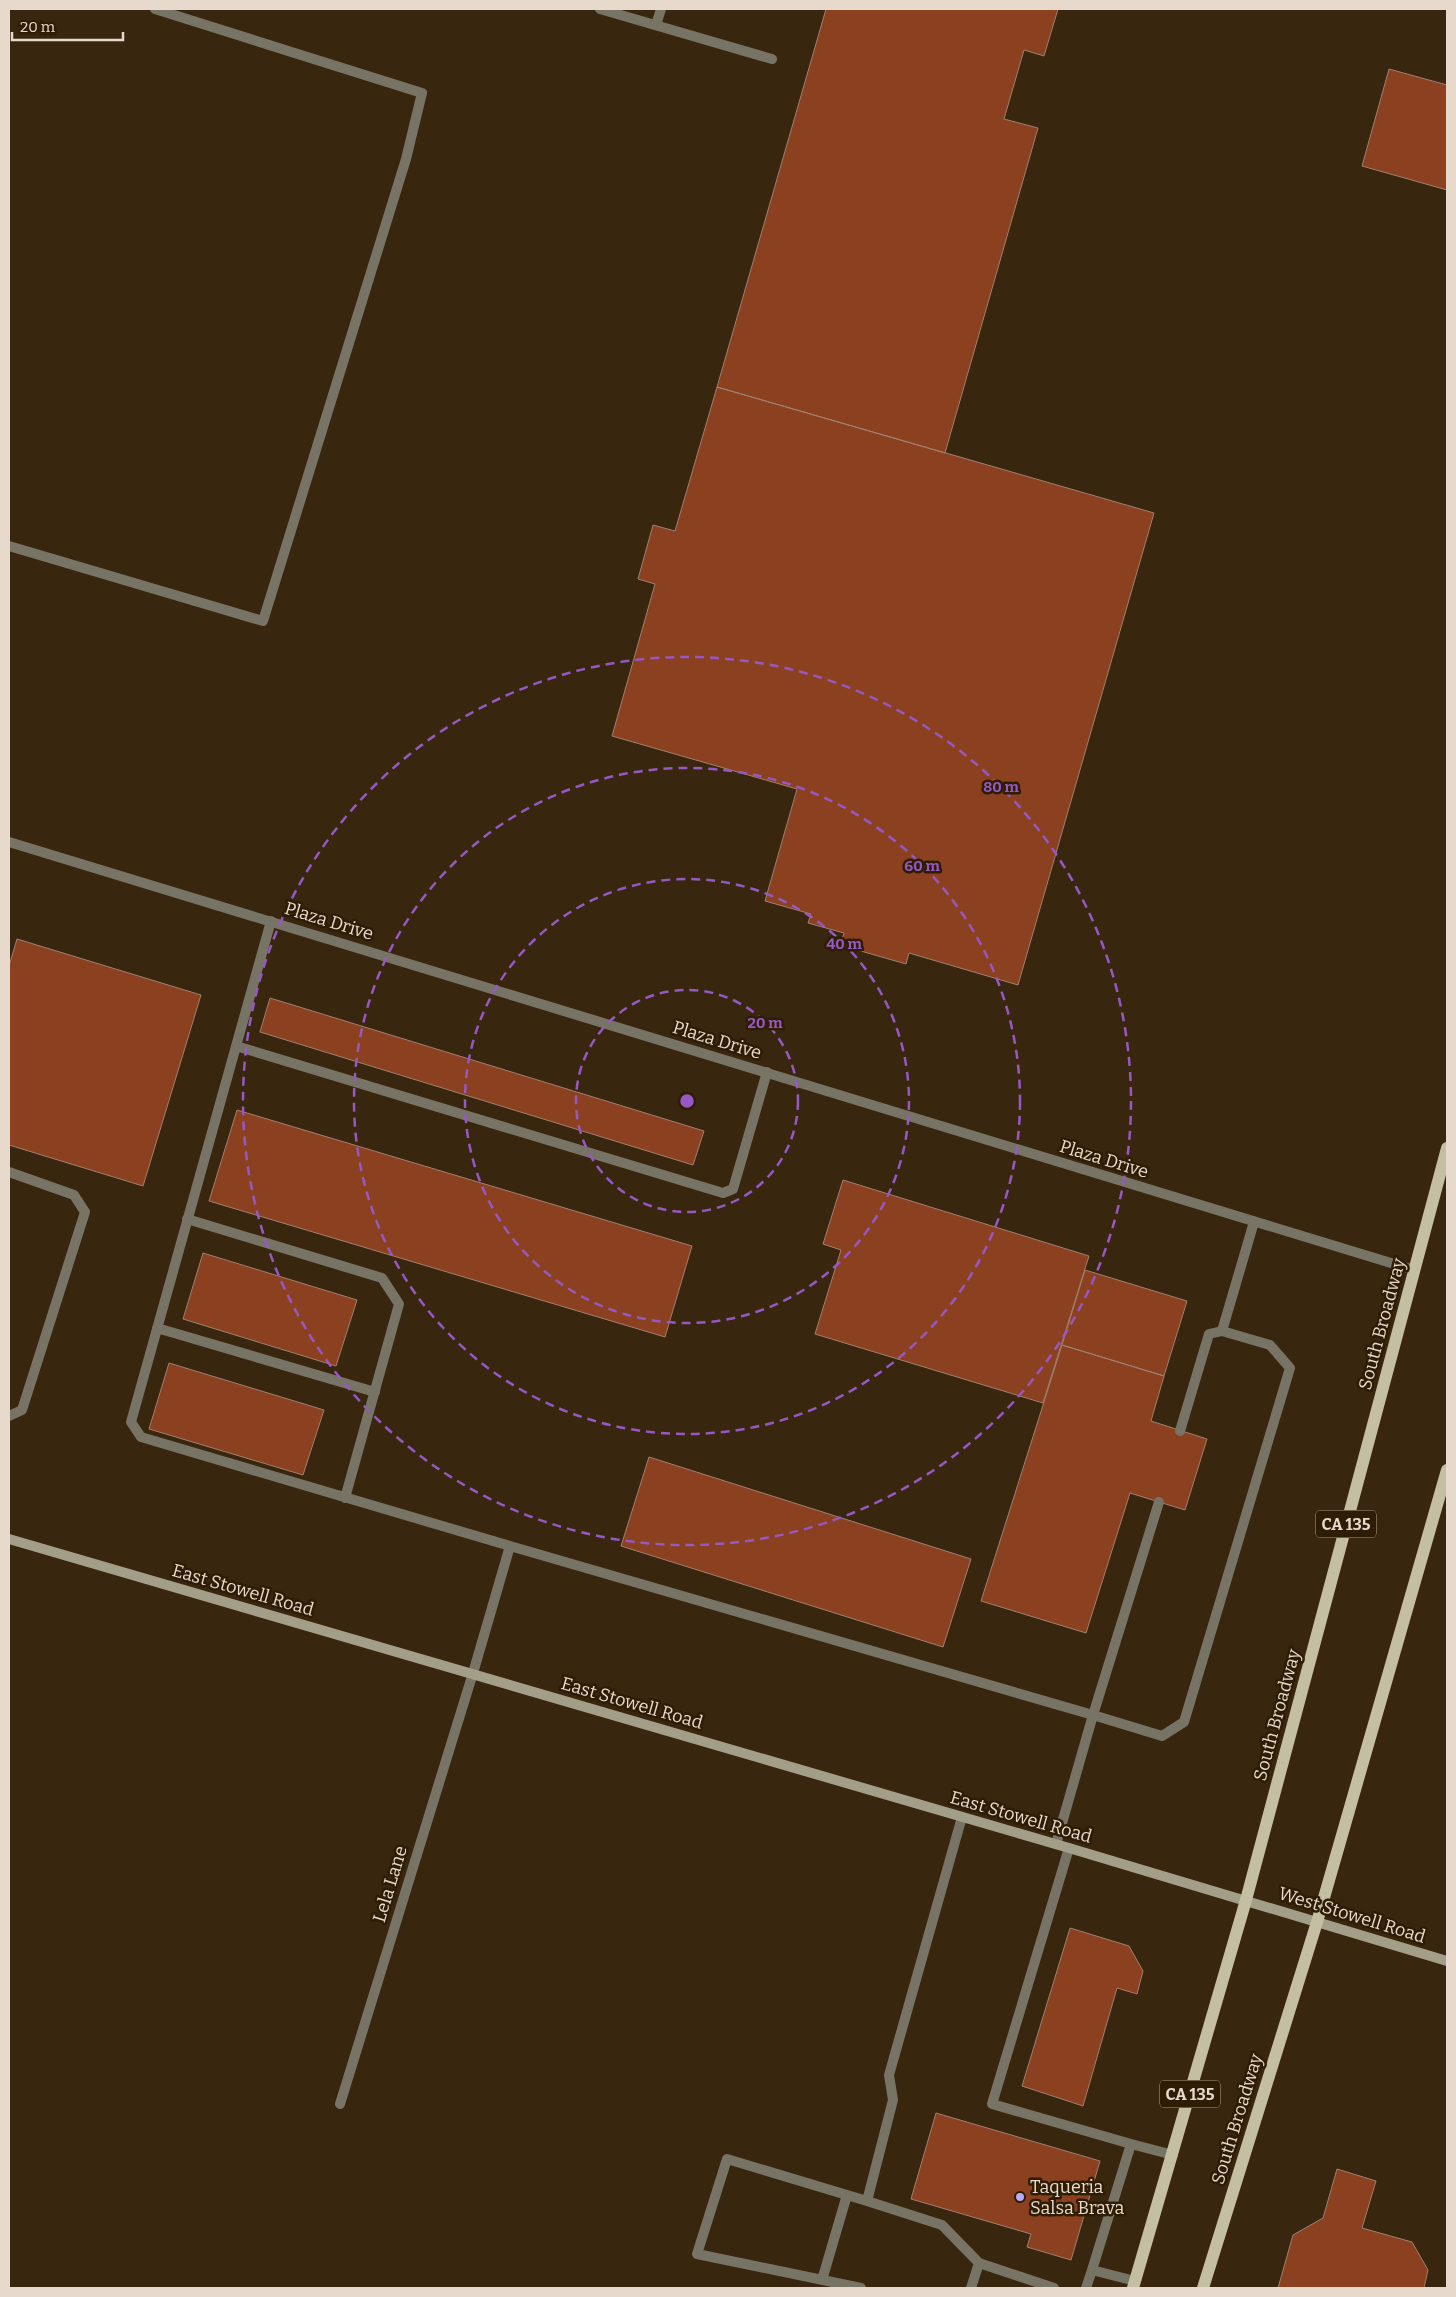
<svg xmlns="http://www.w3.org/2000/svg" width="1456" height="2297" font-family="Bitter,serif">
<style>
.building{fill:#8b4020;stroke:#a18072}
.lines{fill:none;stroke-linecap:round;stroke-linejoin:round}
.service{stroke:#777466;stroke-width:10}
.minor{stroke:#777466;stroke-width:10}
.secondary{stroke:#a29e88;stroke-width:10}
.primary{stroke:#c4bea2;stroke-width:12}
.ring{fill:none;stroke:#9658c2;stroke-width:2.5;stroke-dasharray:9 6}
.poi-dot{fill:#b8abf7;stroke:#2e1c04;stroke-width:2}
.labels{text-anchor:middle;stroke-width:5;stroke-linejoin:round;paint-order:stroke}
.shield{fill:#2e1c04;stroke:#b0a191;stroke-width:1}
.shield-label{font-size:16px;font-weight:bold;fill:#e7dacd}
.street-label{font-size:18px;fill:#e7dacd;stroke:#2e1c04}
.poi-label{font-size:18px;fill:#e7dacd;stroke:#2e1c04;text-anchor:start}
.centre{fill:#9658c2;stroke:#2e1c04;stroke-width:2.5}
.ring-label{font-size:15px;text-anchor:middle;font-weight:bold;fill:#9658c2;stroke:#2e1c04;stroke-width:5;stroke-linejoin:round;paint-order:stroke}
</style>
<rect width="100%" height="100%" fill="#39260e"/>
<path class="building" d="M826 9H1058L1044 56 1024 50 1004 119 1038 128 945 453 717 387Z
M1389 69 1447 85V190L1362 166Z
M717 387 1154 513 1018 985 909 953 906 964 840 945 844 933 808 923 811 914 765 901 797 789 612 736 655 584 638 579 653 525 675 531Z
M17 939 201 995 143 1186 9 1145V966Z
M270 998 704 1131 693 1165 260 1032Z
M237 1110 692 1246 665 1337 209 1201Z
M843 1180 1089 1256 1043 1403 815 1334 841 1250 823 1244Z
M203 1253 357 1300 336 1366 183 1319Z
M1085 1270 1187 1301 1164 1376 1062 1345Z
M1062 1345 1164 1376 1151 1421 1207 1439 1185 1510 1130 1493 1086 1633 981 1601Z
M169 1363 324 1410 303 1475 149 1429Z
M649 1457 971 1559 943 1647 621 1546Z
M1070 1928 1129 1946 1143 1971 1137 1994 1117 1988 1083 2106 1022 2086Z
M936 2113 1100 2161 1071 2260 1027 2247 1031 2234 911 2199Z
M1337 2169 1376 2181 1362 2228 1412 2242 1428 2270 1424 2288H1278L1293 2235 1323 2218Z"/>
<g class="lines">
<path class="service" d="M600 9 772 59
M656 25 661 9
M9 546 263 621 406 159 422 93 155 9
M271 921 131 1422 141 1437 510 1546 473 1673
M236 1046 723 1193 733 1189 767 1072
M9 1172 74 1195 85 1212 22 1410 9 1416
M187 1219 382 1278 399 1304 345 1498
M157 1328 375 1392
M1180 1431 1209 1334 1222 1331
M1159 1502 1093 1715 1162 1736 1184 1722 1290 1368 1270 1345 1222 1331 1254 1222
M510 1546 1093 1715 1056 1844
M962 1817 889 2075 893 2100 867 2201 942 2225 979 2263 1054 2288
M1069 1848 992 2104 1131 2144
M822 2280 847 2195
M1135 2281 1092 2270 1131 2144 1173 2155
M861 2288 697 2254 727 2159 867 2201
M971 2288 979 2263
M1086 2288 1092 2270"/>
<path class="minor" d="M9 842 1414 1270
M340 2104 473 1673"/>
<path class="secondary" d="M9 1539 1069 1848 1447 1961"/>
<path class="primary" d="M1133 2288 1246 1900 1447 1148
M1203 2288 1317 1922 1447 1470"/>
</g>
<g class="ring">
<circle cx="687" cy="1101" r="111"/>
<circle cx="687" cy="1101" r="222"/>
<circle cx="687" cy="1101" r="333"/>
<circle cx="687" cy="1101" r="444"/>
</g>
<circle class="poi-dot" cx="1020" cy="2197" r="5"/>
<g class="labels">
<g class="shield">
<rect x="1316" y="1510.5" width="60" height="27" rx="4"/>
<rect x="1160" y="2080.5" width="60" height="27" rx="4"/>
</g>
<g class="shield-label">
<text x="1346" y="1530">CA 135</text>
<text x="1190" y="2100">CA 135</text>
</g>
<g class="street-label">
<text transform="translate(329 921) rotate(17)" y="6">Plaza Drive</text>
<text transform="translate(717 1040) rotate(17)" y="6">Plaza Drive</text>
<text transform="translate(1104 1159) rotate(17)" y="6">Plaza Drive</text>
<text transform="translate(1382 1324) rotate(-75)" y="6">South Broadway</text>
<text transform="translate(243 1590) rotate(16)" y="6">East Stowell Road</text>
<text transform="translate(632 1703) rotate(16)" y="6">East Stowell Road</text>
<text transform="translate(1277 1715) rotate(-75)" y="6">South Broadway</text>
<text transform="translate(1021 1817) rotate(16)" y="6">East Stowell Road</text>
<text transform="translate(390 1884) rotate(-73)" y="6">Lela Lane</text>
<text transform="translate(1352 1915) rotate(17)" y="6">West Stowell Road</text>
<text transform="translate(1237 2119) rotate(-73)" y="6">South Broadway</text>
</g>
<g class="poi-label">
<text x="1030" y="2193">Taqueria<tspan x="1030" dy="21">Salsa Brava</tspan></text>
</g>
</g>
<circle cx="687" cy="1101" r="8" class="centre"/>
<g class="ring-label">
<text x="1001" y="792">80 m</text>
<text x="922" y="871">60 m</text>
<text x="844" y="949">40 m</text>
<text x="765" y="1028">20 m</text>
</g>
<rect width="1456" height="2297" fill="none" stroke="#e7dacd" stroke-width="20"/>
<path d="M12 32v8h111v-8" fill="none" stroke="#e7dacd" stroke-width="2.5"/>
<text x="20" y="32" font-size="15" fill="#e7dacd" stroke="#2e1c04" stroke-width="4" paint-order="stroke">20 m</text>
</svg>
